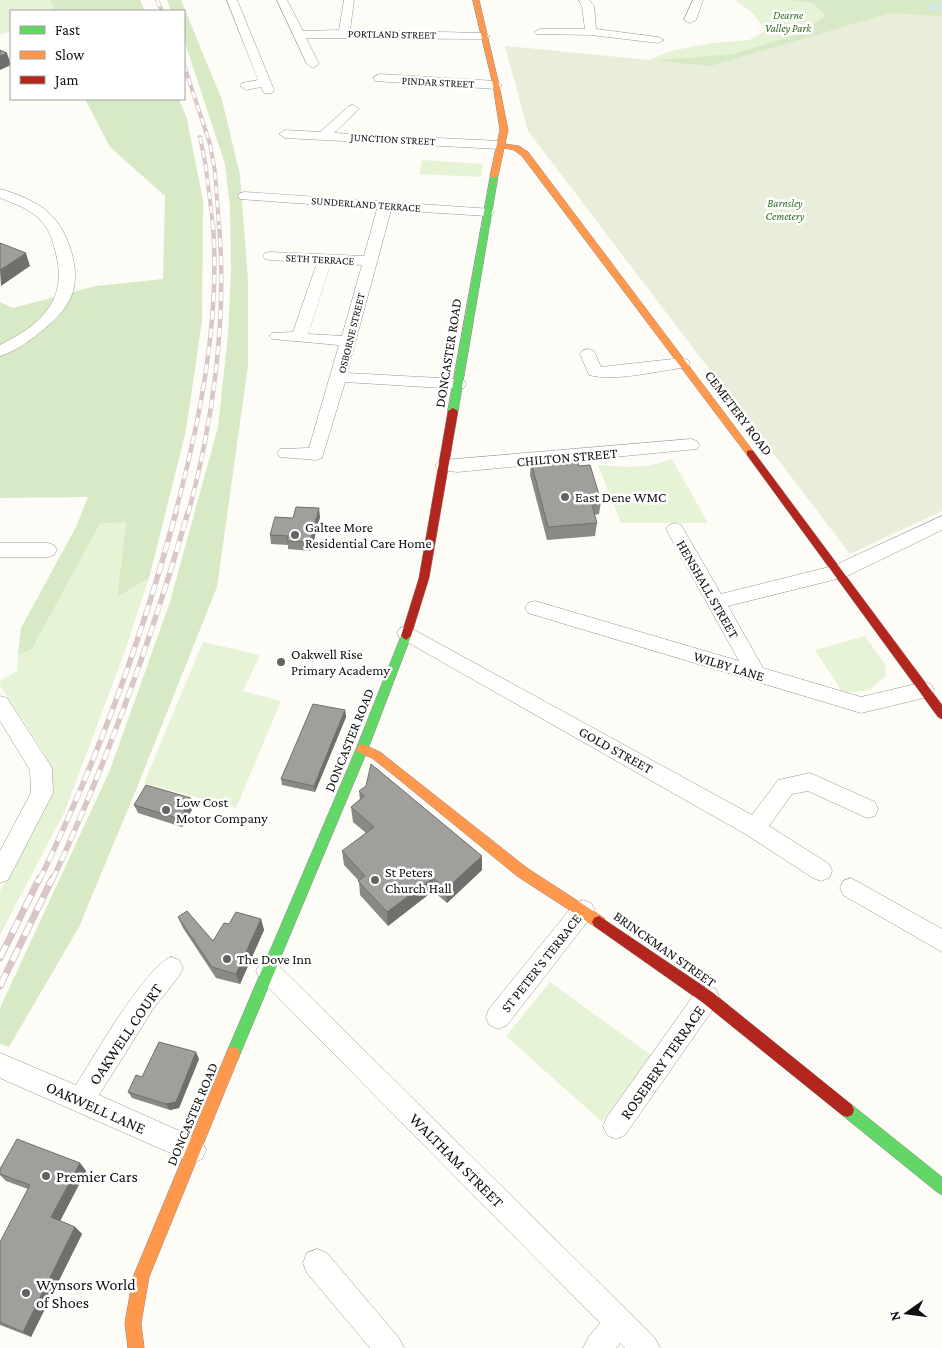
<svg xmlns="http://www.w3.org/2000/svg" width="942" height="1348" font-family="'Crimson Pro',serif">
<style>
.green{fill:#e7f3d7}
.forest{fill:#d8eac5}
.cemetery{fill:#e9eedb}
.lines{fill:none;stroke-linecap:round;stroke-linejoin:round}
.stream{stroke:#cde8f7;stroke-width:4}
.street-casing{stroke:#979795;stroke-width:1}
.fast-casing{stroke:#8e8d8b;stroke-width:1}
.slow-casing{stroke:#8e8d8b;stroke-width:1}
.jam-casing{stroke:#8e8d8b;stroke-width:1}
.street{fill:#fffffe;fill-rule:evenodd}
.fast{fill:#63d668;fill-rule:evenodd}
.slow{fill:#ff974d;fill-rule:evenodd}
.jam{fill:#b3261e;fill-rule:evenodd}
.rail-far3-casing{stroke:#d9c6c7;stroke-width:4}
.rail-far2-casing{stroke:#d9c6c7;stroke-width:4.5}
.rail-far1-casing{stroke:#d9c6c7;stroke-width:5.5}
.rail-casing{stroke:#d9c6c7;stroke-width:7}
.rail-far3{stroke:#fff;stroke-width:2.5;stroke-dasharray:7;stroke-linecap:butt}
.rail-far2{stroke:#fff;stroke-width:3;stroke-dasharray:9;stroke-linecap:butt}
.rail-far1{stroke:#fff;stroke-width:4;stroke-dasharray:11;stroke-linecap:butt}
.rail{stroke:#fff;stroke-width:5;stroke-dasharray:14;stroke-linecap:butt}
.wall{fill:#8a8986}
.shaded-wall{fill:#716f6d}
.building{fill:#a19f9c;stroke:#716f6d}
.poi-dot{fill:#646362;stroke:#fff;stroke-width:2}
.labels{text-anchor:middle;stroke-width:5;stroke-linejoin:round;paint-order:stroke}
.far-park-label{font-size:11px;font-style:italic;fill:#2f6b1f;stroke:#fff}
.far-street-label{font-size:11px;fill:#111;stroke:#fff}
.street-label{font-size:14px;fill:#111;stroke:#fff}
.poi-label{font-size:14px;fill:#111;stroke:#fff;text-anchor:start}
.near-street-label{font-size:16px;fill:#111;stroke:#fff}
.near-poi-label{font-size:16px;fill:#111;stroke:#fff;text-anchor:start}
</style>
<rect width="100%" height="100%" fill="#fdfcf7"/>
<path class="green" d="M0 0H50L55 9 53 11H11V31L0 35Z
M735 0H942L890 13 711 66 647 61 670 51 712 43 749 40 765 31 754 14Z
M422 160 483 164 481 177 419 174Z
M672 459 708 523H621L598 465C624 467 647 469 672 459Z
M126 522 117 597 149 578 125 651 65 811 0 935V891L43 813 53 784 45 754 0 686V681L17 671 18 655 32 649 100 524Z
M865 636 885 664 886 675 870 690 843 693 815 650Z
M203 642 260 655 243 691 281 701 236 808 144 783Z
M550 982 652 1056 602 1122 506 1036Z"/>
<path class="forest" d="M50 0H140L145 11H53L54 8Z
M167 0H181L222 100 240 175 248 281V366L217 587 138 785 79 927 9 1047 0 1044V1008L110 770 170 602 218 427 228 335 231 271 230 207 225 164 184 40V11H171Z
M788 0H942V16L728 73 505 46 647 61 733 54 799 34 826 16 813 3Z
M85 99H179L187 119 203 201 202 321 186 430 149 578 117 597 126 522 100 524 32 649 18 655 21 628 76 527 88 497 0 498V302L13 308 96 286 163 279 165 196 110 147Z"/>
<path class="cemetery" d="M890 13 942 16V511L850 554 528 131 505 46 711 66Z"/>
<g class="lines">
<path class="stream" d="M931 7H942"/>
<g class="street-casing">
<path id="street" d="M227 0H237L274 90 272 93H264L261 87 246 90 240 86 242 83 258 80Z
M277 0H287L303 31 339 30 344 0H354L350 30 484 33 490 36 484 39 306 38 319 64 313 68 307 64Z
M579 0H589L594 6 596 29 658 37 664 40 658 43 591 35 536 34 534 32 540 29H585L582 6Z
M693 0H703L696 20 690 23 684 20Z
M379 74 496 81 502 85 496 89 375 81 373 78Z
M353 105 359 109 334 133 500 141 506 145 500 149 285 138 279 134 285 130 320 132 349 106Z
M0 189C15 193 36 201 48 212 69 230 83 274 70 299 63 313 51 324 39 333 28 342 14 352 0 356V345C42 324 69 300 55 250 52 238 48 226 37 217 27 208 13 203 0 198Z
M245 192 492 209 494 212 492 215 487 216 391 210 347 373 458 379 464 380 466 384 464 388 458 389 345 382 322 458 316 460 280 457 277 453 280 449 309 448 339 345 272 339 269 336 272 333 293 332 317 263 270 260 265 259 263 256 265 253 270 252 364 256 377 209 240 199 238 196 240 193ZM331 263 362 265 342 336 308 334Z
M588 349 594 351 601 367 682 358 688 360 690 363 688 366 682 368C656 371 615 382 589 375L580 354 582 351Z
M691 439 697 441 699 445 697 449 458 472 438 470 435 466 438 462 444 460Z
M942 516V530L845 577 728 606 763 668 861 697 924 682 931 684 934 690 931 696 924 698 861 713 528 613 525 608 528 603 535 601 739 661 666 529 669 525 675 523 681 525 721 594 833 566Z
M0 543H48L54 545 57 550 54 555 48 557H0Z
M407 626 752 815 778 780 810 773 875 802 878 809 875 816 867 818 808 791 792 794 769 826 829 864 832 871 829 878 821 881 813 878 747 835 400 638 397 633 400 628Z
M0 696 7 698 49 763 52 769 53 793 8 880 0 883V851L31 793 30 770 0 721Z
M851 878 942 929V952L843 895 840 888 843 881Z
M583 900 591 903 595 910 591 917 507 1025 498 1029 489 1025 486 1017 489 1009 575 903Z
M171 957 179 960 183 968 179 976 153 1009 99 1095 202 1141 206 1150 202 1159 193 1163 0 1078V1053L76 1085C93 1058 145 967 171 957Z
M268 960 276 963 655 1338 660 1348H625L620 1343 616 1348H583L588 1338 600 1323 260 979 256 971 260 963Z
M707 986 716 989 719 997 716 1005 625 1135 616 1139 607 1135 603 1126 607 1117 698 989Z
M317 1249 327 1253 399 1338 404 1348H370L307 1273 303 1263 307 1253Z"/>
</g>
<g class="fast-casing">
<path id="fast" d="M491 174 498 176 458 411 453 414 448 411Z
M406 632 411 636 368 749 238 1059 233 1061 228 1059 226 1054 356 749 401 636Z
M847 1103 852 1105 942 1177V1195L937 1192 842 1115 840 1110 842 1105Z"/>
</g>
<g class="slow-casing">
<path id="slow" d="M473 0H479L499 85 508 130 505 144 519 146 528 152 753 451V455H747L522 156 514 150 504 148 498 176 494 178 490 176 500 130 493 85Z
M362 744 380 752 527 868 604 918 606 922 604 926 599 928 594 926 517 876 396 777 372 758 358 752 356 749 358 746Z
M233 1047 238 1049 240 1054 149 1277 141 1323 144 1348H128L125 1323 133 1277 228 1049Z"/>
</g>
<g class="jam-casing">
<path id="jam" d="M453 408 458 411 429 578 411 636 406 640 401 636 419 578 448 411Z
M750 450 753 451 942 705V719L938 717 747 455V451Z
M599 916 712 992 852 1105 854 1110 852 1115 847 1117 842 1115 702 1002 594 926 592 922 594 918Z"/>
</g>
<use href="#street" class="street"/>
<use href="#fast" class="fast"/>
<use href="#slow" class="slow"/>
<use href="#jam" class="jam"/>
<g class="rail-far3-casing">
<path id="rail-far3" d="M157 0 162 11
M184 65 210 144 215 172 219 226
M200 137 206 167 213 226"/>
</g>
<g class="rail-far2-casing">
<path id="rail-far2" d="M175 514C200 421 220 321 213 225
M188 514C213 423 227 319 219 225"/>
</g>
<g class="rail-far1-casing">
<path id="rail-far1" d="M39 881C96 763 142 639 176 512
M52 881C107 762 152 638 188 512"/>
</g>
<g class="rail-casing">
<path id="rail" d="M0 958 39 879
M0 986 52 879"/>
</g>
<use href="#rail-far3" class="rail-far3"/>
<use href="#rail-far2" class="rail-far2"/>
<use href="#rail-far1" class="rail-far1"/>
<use href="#rail" class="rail"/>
</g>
<path class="wall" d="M531 462 579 466 601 501 599 514 594 515 597 523 595 536 547 540 530 475Z
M320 517 311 551 288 549V545L271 544 270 535 293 518Z
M345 710 346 717 315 792 282 785 281 779Z
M359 791 482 856V870L447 903 433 891 388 926 360 895 359 881 344 865 342 851 366 833 353 822 351 807 360 800Z
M134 805 194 806 182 827 138 813Z
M178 917 213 941 229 924 261 919 264 930 240 984 216 978 183 928Z
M199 1059 179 1108 170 1110 132 1098 128 1092 142 1077Z
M80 1163 86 1171 60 1221 75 1227 82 1234 31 1337 0 1325V1242L28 1189 6 1181 0 1175V1169Z"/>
<path class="shaded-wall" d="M7 53 11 65 0 70V56Z
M26 253 30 266 1 286 0 270Z
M319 508 320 517 311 551 310 542Z
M345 710 346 717 315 792 314 786Z
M191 798 194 806 182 827 180 819Z
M482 856V870L447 903 446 889Z
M433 878V891L388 926 387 912Z
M261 919 264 930 240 984 236 974Z
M196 1052 199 1059 179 1108 170 1110 166 1104Z
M80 1163 86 1171 58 1225 51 1217Z
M75 1227 82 1234 31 1337 23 1332Z"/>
<path class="building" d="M0 50 7 53 0 56Z
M0 243 26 253 0 270Z
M577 459 579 466 590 465 601 501 591 502 597 523 548 527 531 462Z
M296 507 319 508 310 542 287 541 288 536 270 535 275 517 293 518Z
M313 704 345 710 314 786 281 779Z
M371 764 482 856 446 889 433 878 387 912 358 881 365 876 342 851 374 827 351 807 364 796 359 791 366 786Z
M146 785 191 798 180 819 134 805Z
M187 911 213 941 224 923 229 924 236 912 261 919 236 974 212 967 178 917Z
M159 1042 196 1052 176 1102 166 1104 128 1092 136 1075 142 1077Z
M17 1139 80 1163 51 1217 75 1227 23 1332 0 1322V1242L30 1185 0 1174V1169Z"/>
<g class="poi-dot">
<circle cx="565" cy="497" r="5"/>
<circle cx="295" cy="535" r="5"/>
<circle cx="281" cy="662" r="5"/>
<circle cx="166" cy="810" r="5"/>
<circle cx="375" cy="880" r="5"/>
<circle cx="227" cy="959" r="5"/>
<circle cx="46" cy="1176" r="5"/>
<circle cx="26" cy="1293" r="5"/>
</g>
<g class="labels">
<g class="far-park-label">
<text x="788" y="19">Dearne<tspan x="788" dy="13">Valley Park</tspan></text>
<text x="785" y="207">Barnsley<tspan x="785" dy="13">Cemetery</tspan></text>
</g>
<g class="far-street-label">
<text transform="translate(392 34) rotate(1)" y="4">PORTLAND STREET</text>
<text transform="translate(438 82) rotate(3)" y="4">PINDAR STREET</text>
<text transform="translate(393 139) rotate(3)" y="4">JUNCTION STREET</text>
<text transform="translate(366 204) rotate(4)" y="4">SUNDERLAND TERRACE</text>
<text transform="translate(320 259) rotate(3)" y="4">SETH TERRACE</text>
<text transform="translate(351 333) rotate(-76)" y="4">OSBORNE STREET</text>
</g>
<g class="street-label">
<text transform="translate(448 353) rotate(-81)" y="5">DONCASTER ROAD</text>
<text transform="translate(739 413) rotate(53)" y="5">CEMETERY ROAD</text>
<text transform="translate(567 457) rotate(-5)" y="5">CHILTON STREET</text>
<text transform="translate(708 589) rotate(60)" y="5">HENSHALL STREET</text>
<text transform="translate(729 666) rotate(17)" y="5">WILBY LANE</text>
<text transform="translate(349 740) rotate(-68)" y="5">DONCASTER ROAD</text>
<text transform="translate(616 750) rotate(29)" y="5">GOLD STREET</text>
<text transform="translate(665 949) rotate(35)" y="5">BRINCKMAN STREET</text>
<text transform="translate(541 963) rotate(-52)" y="5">ST PETER'S TERRACE</text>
<text transform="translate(192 1114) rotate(-67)" y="5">DONCASTER ROAD</text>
</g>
<g class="poi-label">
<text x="575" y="502">East Dene WMC</text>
<text x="305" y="532">Galtee More<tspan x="305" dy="16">Residential Care Home</tspan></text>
<text x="291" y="659">Oakwell Rise<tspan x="291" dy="16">Primary Academy</tspan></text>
<text x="176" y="807">Low Cost<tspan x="176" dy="16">Motor Company</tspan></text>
<text x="385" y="877">St Peters<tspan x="385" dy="16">Church Hall</tspan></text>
<text x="237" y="964">The Dove Inn</text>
</g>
<g class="near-street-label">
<text transform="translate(125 1034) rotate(-56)" y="6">OAKWELL COURT</text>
<text transform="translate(662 1062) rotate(-55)" y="6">ROSEBERY TERRACE</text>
<text transform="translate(96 1107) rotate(24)" y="6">OAKWELL LANE</text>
<text transform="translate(457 1160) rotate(45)" y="6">WALTHAM STREET</text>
</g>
<g class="near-poi-label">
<text x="56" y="1182">Premier Cars</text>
<text x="36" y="1290">Wynsors World<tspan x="36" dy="18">of Shoes</tspan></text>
</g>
</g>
<rect x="10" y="10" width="175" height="90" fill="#ffffff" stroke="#a0a0a0"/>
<rect x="20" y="26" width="25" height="8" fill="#63d668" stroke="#a0a0a0"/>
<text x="55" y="35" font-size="15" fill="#111111">Fast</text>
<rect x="20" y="51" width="25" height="8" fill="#ff974d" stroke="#a0a0a0"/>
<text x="55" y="60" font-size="15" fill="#111111">Slow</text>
<rect x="20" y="76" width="25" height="8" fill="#b3261e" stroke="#a0a0a0"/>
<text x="55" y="85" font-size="15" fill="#111111">Jam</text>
<g transform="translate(907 1313) rotate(256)" stroke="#ffffff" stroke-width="4" paint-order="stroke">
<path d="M0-4L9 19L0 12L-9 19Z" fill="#111111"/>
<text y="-8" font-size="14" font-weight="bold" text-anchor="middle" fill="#111111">N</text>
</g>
</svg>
